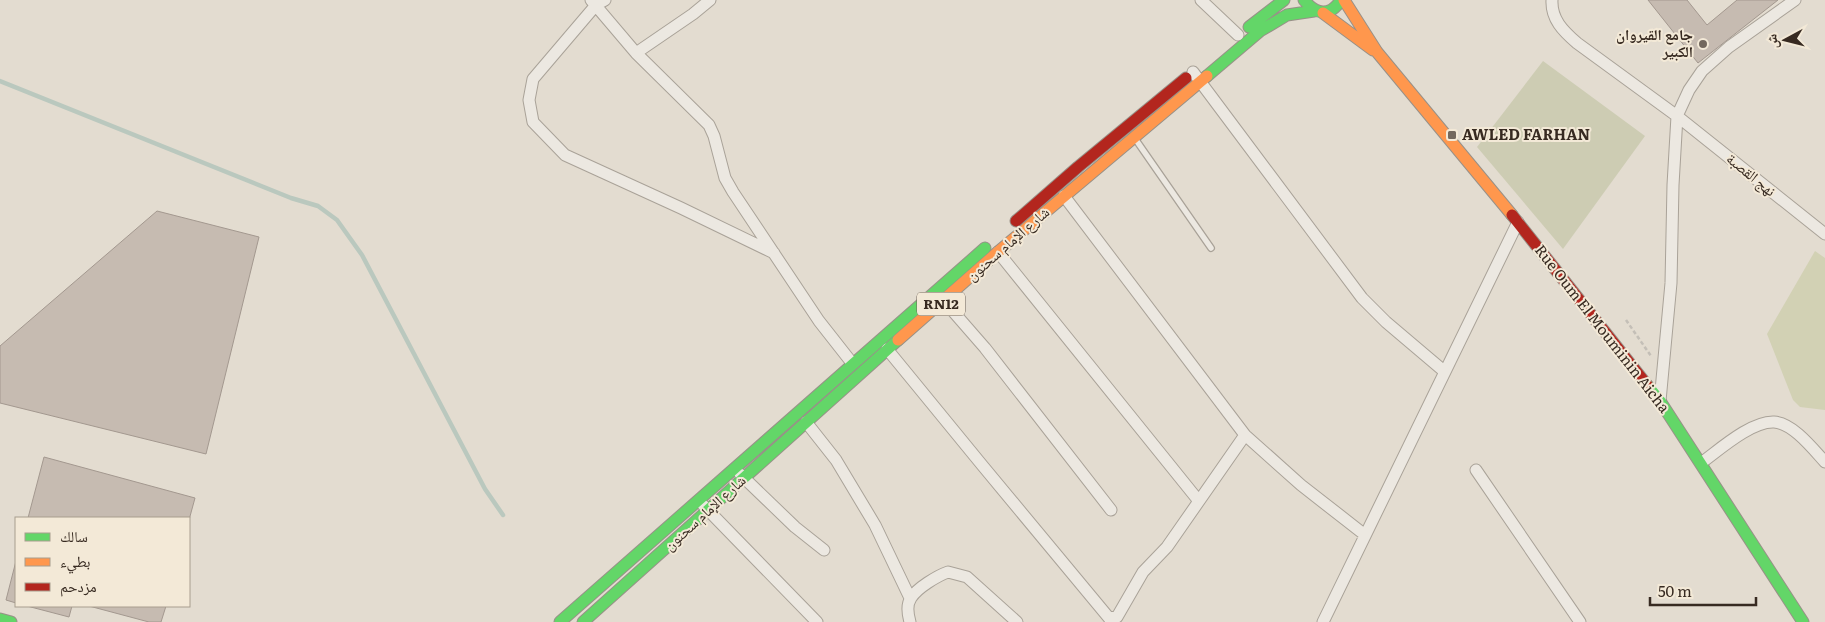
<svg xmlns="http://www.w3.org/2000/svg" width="1825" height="622" font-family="Literata,'Noto Naskh Arabic',serif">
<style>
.green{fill:#d2d1b4}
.cemetery{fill:#cdccb3}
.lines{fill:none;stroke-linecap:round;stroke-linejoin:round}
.stream{stroke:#bac8be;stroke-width:4.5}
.building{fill:#c6bbb1;stroke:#a3988f}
.lane-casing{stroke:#a9a298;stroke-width:8}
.street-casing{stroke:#a9a298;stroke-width:13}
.fast-casing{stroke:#989188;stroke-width:13}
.slow-casing{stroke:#989188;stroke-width:13}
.jam-casing{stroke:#989188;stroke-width:13}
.path{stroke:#c4bfb7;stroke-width:2.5;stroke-dasharray:4 2.5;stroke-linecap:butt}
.lane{stroke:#ece8e1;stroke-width:5.5}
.street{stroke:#ece8e1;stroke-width:11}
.fast{stroke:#63d668;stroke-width:11}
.slow{stroke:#ff974d;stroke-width:11}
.jam{stroke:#b3261e;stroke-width:11}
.poi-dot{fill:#73685e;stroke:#f3e9d7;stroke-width:2}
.labels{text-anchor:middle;stroke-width:4;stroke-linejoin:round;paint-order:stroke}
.shield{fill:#f3e9d7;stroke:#6f6358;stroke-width:1}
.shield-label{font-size:14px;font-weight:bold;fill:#372a21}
.poi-label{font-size:15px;font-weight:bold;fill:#372a21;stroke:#f3e9d7;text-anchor:end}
.street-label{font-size:15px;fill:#372a21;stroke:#f3e9d7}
</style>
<rect width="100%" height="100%" fill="#e3dcd0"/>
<path class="green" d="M1815 251 1825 258V410L1800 407 1793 400 1767 334Z"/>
<path class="cemetery" d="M1543 61 1645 136 1563 249 1477 147Z"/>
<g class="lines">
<path class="stream" d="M0 81 291 198 318 206 337 220 362 255 485 489 503 515"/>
</g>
<path class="building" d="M1648 0H1687L1707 25 1737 0H1778L1698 63Z
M157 211 259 237 206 454 0 403V346Z
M44 457 195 498 189 520V518H28Z
M16 561V603L6 600Z
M27 606H72L69 617Z
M89 606H166L161 622H149Z"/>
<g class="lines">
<g class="lane-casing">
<path id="lane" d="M1136 140 1211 248"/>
</g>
<g class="street-casing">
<path id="street" d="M591 0 636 53 709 125 714 136 725 178 733 192 819 321 852 363
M605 0 596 5 533 79 529 100 533 122 565 155 681 208 774 253
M1201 0 1238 35
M1552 0C1551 19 1563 31 1577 43L1677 116 1825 234
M636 53 693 14 710 0
M1193 72 1362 298 1386 322 1445 372
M1064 196 1245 435 1301 485 1365 535
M998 252 1198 500
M944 301 985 348 1111 510
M887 349 982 465 1109 618 1117 617 1143 572 1167 547 1245 435
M1660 401 1671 283 1673 185 1677 116 1689 90 1702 71 1729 47 1795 0
M806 422 836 460 875 525 910 598
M1701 463C1719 450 1751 421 1774 422 1793 423 1813 449 1825 462
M1476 470 1580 622
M740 474 795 527 824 550
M703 505 817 622
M910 622C908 615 906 605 911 598 917 588 937 576 948 572L967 577 1017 622
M1323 622 1518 222"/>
</g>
<g class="fast-casing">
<path id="fast" d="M1304 0C1316 15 1330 17 1341 0
M1249 27 1284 0
M1207 76 1260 31 1287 15 1314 11
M1647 385 1660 401 1803 622
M0 619 11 622
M560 622 985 248
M583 622 898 340"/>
</g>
<g class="slow-casing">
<path id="slow" d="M1344 0 1377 52 1512 215
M1323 13 1373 50
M898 340 998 252 1207 76"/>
</g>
<g class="jam-casing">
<path id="jam" d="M1512 215 1647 385
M1016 221 1078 167 1186 78"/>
</g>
<path class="path" d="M1626 320 1651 356"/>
<use href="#lane" class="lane"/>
<use href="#street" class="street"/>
<use href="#fast" class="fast"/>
<use href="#slow" class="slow"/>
<use href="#jam" class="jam"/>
</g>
<g class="poi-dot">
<circle cx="1703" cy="44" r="5"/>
<rect x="1447" y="130" width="10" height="10" rx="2.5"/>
</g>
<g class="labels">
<rect class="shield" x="917" y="292.5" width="48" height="23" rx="4"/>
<g class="shield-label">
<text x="941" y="309">RN12</text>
</g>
<g class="poi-label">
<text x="1693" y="40">جامع القيروان<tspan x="1693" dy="17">الكبير</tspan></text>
<text x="1462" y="140" text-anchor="start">AWLED FARHAN</text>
</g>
<g class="street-label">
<text transform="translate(1751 175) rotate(39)" y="5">نهج القصبة</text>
<text transform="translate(1008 244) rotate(-41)" y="5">شارع الإمام سحنون</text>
<text transform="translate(1602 329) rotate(52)" y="5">Rue Oum El Mouminin Aicha</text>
<text transform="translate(705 513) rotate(-42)" y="5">شارع الإمام سحنون</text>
</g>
</g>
<rect x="15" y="517" width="175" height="90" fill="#f3e9d7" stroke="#a89d8e"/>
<rect x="25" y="533" width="25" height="8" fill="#63d668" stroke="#a89d8e"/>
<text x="60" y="542" font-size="15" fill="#372a21">سالك</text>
<rect x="25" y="558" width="25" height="8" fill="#ff974d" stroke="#a89d8e"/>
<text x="60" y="567" font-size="15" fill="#372a21">بطيء</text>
<rect x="25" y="583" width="25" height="8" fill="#b3261e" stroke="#a89d8e"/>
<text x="60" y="592" font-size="15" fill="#372a21">مزدحم</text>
<g transform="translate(1785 40) rotate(263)" stroke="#f3e9d7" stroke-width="4" paint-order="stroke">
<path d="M0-4L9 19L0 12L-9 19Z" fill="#372a21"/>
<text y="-8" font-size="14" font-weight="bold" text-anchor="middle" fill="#372a21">ش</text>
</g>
<path d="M1650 597v8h106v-8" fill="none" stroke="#372a21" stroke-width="2.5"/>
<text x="1658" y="597" font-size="15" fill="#372a21" stroke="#f3e9d7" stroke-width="4" paint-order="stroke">50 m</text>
</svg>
